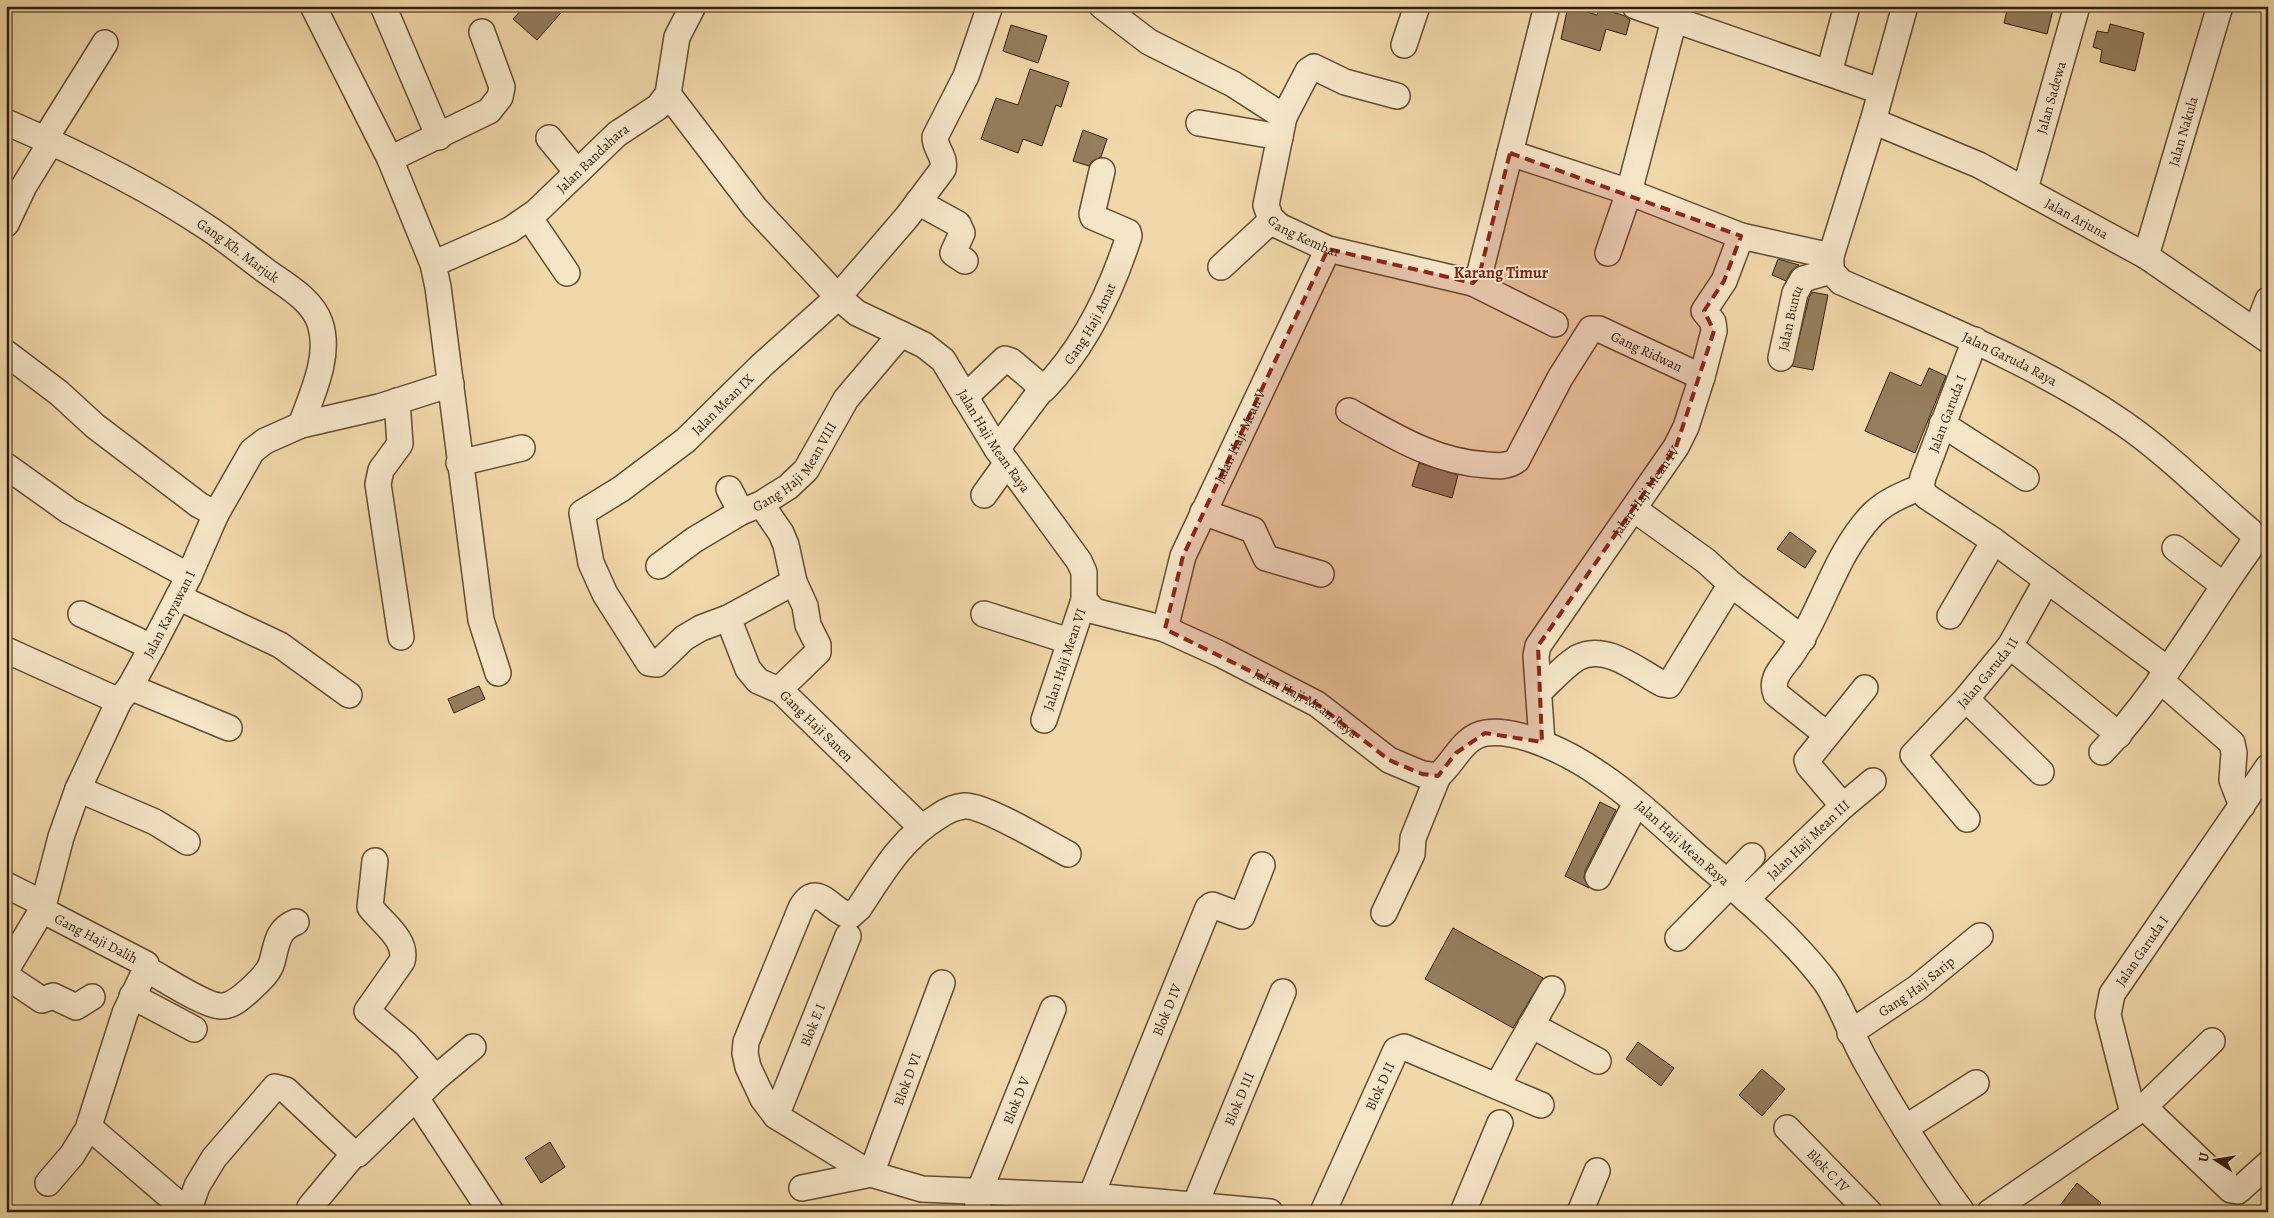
<svg xmlns="http://www.w3.org/2000/svg" width="2274" height="1218" font-family="Alegreya,serif">
<style>
.building{fill:#957e5d;stroke:#321d09}
.lines{fill:none;stroke-linecap:round;stroke-linejoin:round}
.minor-casing{stroke:#624c31;stroke-width:28}
.minor{stroke:#f6e6c8;stroke-width:25}
.marked{fill:#8f2418;fill-opacity:0.2;stroke:#8f2418;stroke-width:4;stroke-dasharray:10 6;stroke-linejoin:round}
.labels{text-anchor:middle;stroke-width:4;stroke-linejoin:round;paint-order:stroke}
.street-label{font-size:14px;fill:#321d09;stroke:#f6e6c8}
.quarter-label{font-size:16px;font-weight:bold;fill:#7a1f14;stroke:#f6e6c8}
</style>
<rect width="100%" height="100%" fill="#f1d8aa"/>
<filter id="stains"><feTurbulence type="fractalNoise" baseFrequency=".004" numOctaves="4"/><feColorMatrix values="0 0 0 0 .2 0 0 0 0 .09 0 0 0 0 .02 0 0 0 .5 -.17"/></filter>
<radialGradient id="worn" r=".72"><stop offset=".6" stop-color="#630" stop-opacity="0"/><stop offset="1" stop-color="#630" stop-opacity=".3"/></radialGradient>
<path class="building" d="M525 6H567L537 40 513 19Z
M1568 6 1597 15 1599 8 1625 16 1630 20 1626 35 1606 29 1600 51 1561 39Z
M2008 6H2054L2047 34 2004 23Z
M2110 24 2144 33 2135 71 2100 62 2102 50 2093 47 2097 31 2108 33Z
M1011 25 1047 36 1038 63 1003 51Z
M1030 69 1069 82 1061 107 1056 105 1042 146 1023 139 1018 153 981 139 996 98 1018 105Z
M1083 130 1107 139 1101 157 1092 161 1089 166 1073 161Z
M1778 259 1799 265 1791 271 1786 281 1772 275Z
M1812 292 1828 295 1813 370 1792 366 1809 298Z
M1929 368 1946 376 1915 453 1865 431 1890 372 1921 386Z
M1419 463 1458 475 1452 498 1412 486Z
M1790 532 1816 551 1805 568 1777 549Z
M479 686 485 699 454 713 448 699Z
M1600 802 1616 810 1585 871 1584 878 1589 888 1565 876Z
M1453 928 1543 978 1513 1028 1425 979Z
M1638 1042 1674 1068 1661 1086 1626 1059Z
M1762 1069 1785 1089 1762 1116 1739 1095Z
M550 1142 565 1167 541 1183 525 1158Z
M2077 1183 2101 1203 2094 1212H2055Z"/>
<g class="lines">
<g class="minor-casing">
<g id="minor">
<path d="M313 6 390 159 433 264 438 287 481 620 498 673"/>
<path d="M383 6 439 137"/>
<path id="s1" d="M1102 6 1149 42 1233 84 1284 117 1266 205 1270 217 1279 226 1328 249 1473 283 1555 324"/>
<path d="M1635 6 1880 91"/>
<path id="s2" d="M1905 6 1873 121 1831 256V271L1841 282C1937 324 2036 363 2123 423 2168 454 2208 495 2250 531L2254 539 2250 548C2201 616 2160 692 2102 752"/>
<path d="M1404 45 1417 6"/>
<path d="M1829 73 1847 6"/>
<path id="s3" d="M668 94 755 208 838 297 857 313 924 345 943 360 997 449 1079 561 1084 572V600L1094 611 1165 629 1220 654 1317 704 1389 760 1422 774 1438 776C1454 763 1463 736 1486 733 1520 728 1572 755 1599 774 1635 798 1667 829 1699 858 1741 894 1792 937 1825 981 1839 1000 1852 1037 1865 1060 1894 1112 1926 1163 1962 1212"/>
<path d="M1284 117 1308 71 1314 67 1345 82 1397 96"/>
<path id="s4" d="M1873 121 1979 165 2146 256 2268 340"/>
<path id="s5" d="M6 122C75 152 146 186 208 228 228 241 247 257 266 271 285 285 312 299 320 323 331 356 312 394 301 425"/>
<path d="M1199 123 1280 137"/>
<path d="M549 138 577 172"/>
<path d="M45 139 105 43"/>
<path d="M1510 153 1629 192 1741 236 1831 256"/>
<path d="M390 159 489 111 500 97 502 87 482 32"/>
<path id="s6" d="M2025 189 2077 6"/>
<path d="M918 202 958 224 962 233 953 253 965 261"/>
<path d="M529 217 567 273"/>
<path d="M6 224 24 186 51 142"/>
<path d="M1608 253 1629 192 1674 20"/>
<path id="s7" d="M2146 256 2220 6"/>
<path id="s8" d="M433 264 510 230 536 212 617 134 658 107 668 94 677 37 693 6"/>
<path d="M1221 267 1272 220"/>
<path d="M1473 283 1479 276 1547 6"/>
<path d="M2256 331 2268 300"/>
<path d="M6 353 59 393 95 426 199 505 216 514"/>
<path id="s9" d="M1781 358 1795 293 1803 279 1831 271"/>
<path id="s10" d="M965 397 1005 359 1011 361 1044 389C1085 347 1111 292 1129 236L1128 232 1093 217 1092 214 1102 171"/>
<path d="M397 401 400 444 381 470 378 484 401 637"/>
<path id="s11" d="M1349 411C1394 436 1435 462 1487 465 1498 466 1508 467 1517 460L1560 378 1591 329H1599L1702 377"/>
<path d="M1942 424 2026 478"/>
<path d="M997 449 1042 389"/>
<path d="M459 463 522 448"/>
<path d="M6 466 69 511 189 576"/>
<path d="M1921 487 1926 496 1994 541 2167 669"/>
<path id="s12" d="M1921 487 1923 477 1975 340"/>
<path d="M729 489 741 512"/>
<path d="M984 495 1007 463"/>
<path id="s13" d="M761 504 781 533 786 545 794 582 805 606 808 625 818 645V652L786 683 781 691 921 827"/>
<path d="M1634 509 1706 561 1731 584 1803 639"/>
<path d="M1203 512 1253 530 1266 558 1321 574"/>
<path d="M2175 548 2223 585"/>
<path id="s14" d="M659 566 694 540 741 512 761 504 788 487 806 470 846 399 901 334"/>
<path id="s15" d="M794 582 728 618 701 628 684 638 657 664 649 663 605 594 591 563 582 513 621 489 686 440 762 365 838 297 907 217 943 169C946 156 935 150 935 137L966 76 990 6"/>
<path d="M178 597 280 645 349 695"/>
<path d="M81 614 152 647"/>
<path d="M984 614 1069 641"/>
<path d="M1950 616 1994 541"/>
<path d="M728 618 748 669 758 681 781 691"/>
<path id="s16" d="M1165 629 1183 556 1328 249"/>
<path d="M2010 646 2119 735"/>
<path d="M6 650 119 701"/>
<path d="M2160 680 2232 743 2234 753 2232 780 2242 806"/>
<path d="M130 687 229 728"/>
<path d="M1539 692C1551 681 1563 667 1577 658 1606 642 1639 672 1663 684L1669 685 1731 584"/>
<path d="M1966 699 2041 772"/>
<path id="s17" d="M1044 720 1084 600"/>
<path d="M1826 734 1776 694C1770 679 1781 669 1790 657 1822 613 1834 555 1872 515 1886 501 1902 495 1921 487"/>
<path id="s18" d="M1542 742 1536 656 1538 646 1676 447 1686 427 1702 377 1714 331 1713 322 1704 311 1724 281 1741 236"/>
<path d="M78 789 155 822 187 842"/>
<path d="M1843 806 1809 766 1807 760 1865 688"/>
<path id="s19" d="M1967 819 1913 755 1966 699 2010 646 2047 580"/>
<path d="M375 861 370 907C382 923 408 940 402 961L367 1011 406 1044 436 1078"/>
<path d="M1598 877 1636 803"/>
<path d="M1727 882 1752 856"/>
<path d="M6 885 44 904"/>
<path id="s20" d="M1746 899 1843 806 1873 781"/>
<path id="s21" d="M42 910 146 964V969"/>
<path d="M1384 913 1412 854 1413 838 1438 776"/>
<path d="M1678 938 1730 885"/>
<path d="M146 969C162 977 206 1007 222 1006 233 1006 243 996 251 989 259 981 269 973 272 962 277 944 277 929 296 922"/>
<path id="s22" d="M6 970 42 910 61 837 78 789 119 701 130 687 152 647 189 576 216 514 252 451 265 441 301 425 379 407 451 384"/>
<path d="M6 976 42 1000 53 996 76 1007 92 997"/>
<path d="M942 983 871 1174 776 1116 763 1099 748 1067 745 1053 746 1042 801 908C817 879 830 911 850 916L859 908C883 872 901 839 939 816 946 811 955 807 964 806 983 804 1047 843 1068 854"/>
<path d="M132 996 194 1029"/>
<path d="M1531 1025 1598 1061"/>
<path id="s23" d="M1850 1033 1917 988 1980 936"/>
<path d="M1497 1086 1552 989"/>
<path d="M416 1098 491 1212"/>
<path d="M2144 1107 2231 1190 2238 1191 2268 1164"/>
<path id="s24" d="M2133 1113 2108 1015 2112 994 2268 767"/>
<path id="s25" d="M776 1116 848 936"/>
<path d="M89 1127 188 1212 197 1186 214 1158 275 1087 286 1090 354 1154H358L436 1078 473 1047"/>
<path id="s26" d="M1787 1128 1869 1212"/>
<path d="M1905 1128 1976 1083"/>
<path d="M48 1183 72 1155 88 1129 125 1013 146 969"/>
<path d="M802 1188 871 1174 922 1189 1091 1196 1270 1212"/>
<path id="s27" d="M1091 1196 1208 908 1212 905 1242 916 1262 865"/>
<path id="s28" d="M1195 1205 1283 992"/>
<path d="M310 1207 354 1154"/>
<path id="s29" d="M977 1212 979 1192 1053 1009"/>
<path id="s30" d="M1323 1212 1396 1050 1404 1047 1541 1105"/>
<path d="M1463 1212 1500 1123"/>
<path d="M1580 1212 1597 1171"/>
<path d="M1990 1212 2144 1107 2212 1041"/>
</g>
</g>
<use href="#minor" class="minor"/>
</g>
<path class="marked" d="M1510 153 1741 236 1724 281 1704 311 1714 331 1676 447 1538 646 1542 742 1485 733 1456 753 1438 776 1422 774 1389 760 1317 704 1165 629 1183 556 1328 249 1473 283 1479 276Z"/>
<g class="labels">
<g class="street-label">
<text dy="5" stroke="none"><textPath href="#s6" startOffset="95">Jalan Sadewa</textPath></text>
<text dy="5" stroke="none"><textPath href="#s7" startOffset="130">Jalan Nakula</textPath></text>
<text dy="5" stroke="none"><textPath href="#s8" startOffset="194">Jalan Bandahara</textPath></text>
<text dy="5" stroke="none"><textPath href="#s4" startOffset="226">Jalan Arjuna</textPath></text>
<text dy="5" stroke="none"><textPath href="#s1" startOffset="356">Gang Kembar</textPath></text>
<text dy="5" stroke="none"><textPath href="#s5" startOffset="266">Gang Kh. Marjuk</textPath></text>
<text dy="5" stroke="none"><textPath href="#s9" startOffset="41">Jalan Buntu</textPath></text>
<text dy="5" stroke="none"><textPath href="#s10" startOffset="185">Gang Haji Amat</textPath></text>
<text dy="5" stroke="none"><textPath href="#s11" startOffset="392">Gang Ridwan</textPath></text>
<text dy="5" stroke="none"><textPath href="#s2" startOffset="476">Jalan Garuda Raya</textPath></text>
<text dy="5" stroke="none"><textPath href="#s15" startOffset="514">Jalan Mean IX</textPath></text>
<text dy="5" stroke="none"><textPath href="#s12" startOffset="78">Jalan Garuda I</textPath></text>
<text dy="5" stroke="none"><textPath href="#s16" startOffset="208">Jalan Haji Mean V</textPath></text>
<text dy="5" stroke="none"><textPath href="#s3" startOffset="484">Jalan Haji Mean Raya</textPath></text>
<text dy="5" stroke="none"><textPath href="#s14" startOffset="171">Gang Haji Mean VIII</textPath></text>
<text dy="5" stroke="none"><textPath href="#s18" startOffset="285">Jalan Haji Mean IV</textPath></text>
<text dy="5" stroke="none"><textPath href="#s22" startOffset="394">Jalan Karyawan I</textPath></text>
<text dy="5" stroke="none"><textPath href="#s17" startOffset="64">Jalan Haji Mean VI</textPath></text>
<text dy="5" stroke="none"><textPath href="#s19" startOffset="195">Jalan Garuda II</textPath></text>
<text dy="5" stroke="none"><textPath href="#s3" startOffset="919">Jalan Haji Mean Raya</textPath></text>
<text dy="5" stroke="none"><textPath href="#s13" startOffset="265">Gang Haji Sanen</textPath></text>
<text dy="5" stroke="none"><textPath href="#s20" startOffset="86">Jalan Haji Mean III</textPath></text>
<text dy="5" stroke="none"><textPath href="#s3" startOffset="1369">Jalan Haji Mean Raya</textPath></text>
<text dy="5" stroke="none"><textPath href="#s21" startOffset="61">Gang Haji Dalih</textPath></text>
<text dy="5" stroke="none"><textPath href="#s24" startOffset="175">Jalan Garuda I</textPath></text>
<text dy="5" stroke="none"><textPath href="#s23" startOffset="81">Gang Haji Sarip</textPath></text>
<text dy="5" stroke="none"><textPath href="#s27" startOffset="201">Blok D IV</textPath></text>
<text dy="5" stroke="none"><textPath href="#s25" startOffset="98">Blok E I</textPath></text>
<text transform="translate(907 1079) rotate(-70)" y="5">Blok D VI</text>
<text dy="5" stroke="none"><textPath href="#s30" startOffset="138">Blok D II</textPath></text>
<text dy="5" stroke="none"><textPath href="#s28" startOffset="115">Blok D III</textPath></text>
<text dy="5" stroke="none"><textPath href="#s29" startOffset="119">Blok D V</textPath></text>
<text dy="5" stroke="none"><textPath href="#s26" startOffset="59">Blok C IV</textPath></text>
</g>
<g class="quarter-label">
<text x="1501" y="278">Karang Timur</text>
</g>
</g>
<rect width="2274" height="1218" fill="none" stroke="#f1d8aa" stroke-width="25"/>
<rect x="8" y="8" width="2259" height="1203" fill="none" stroke="#321d09" stroke-width="2.5"/>
<rect x="12" y="12" width="2249" height="1193" fill="none" stroke="#321d09"/>
<g transform="translate(2216 1160) rotate(282)" stroke="#f6e6c8" stroke-width="4" paint-order="stroke">
<path d="M0-4L9 19L0 12L-9 19Z" fill="#321d09"/>
<text y="-8" font-size="14" font-weight="bold" text-anchor="middle" fill="#321d09">U</text>
</g>
<rect width="100%" height="100%" filter="url(#stains)"/>
<rect width="100%" height="100%" fill="url(#worn)"/>
</svg>
